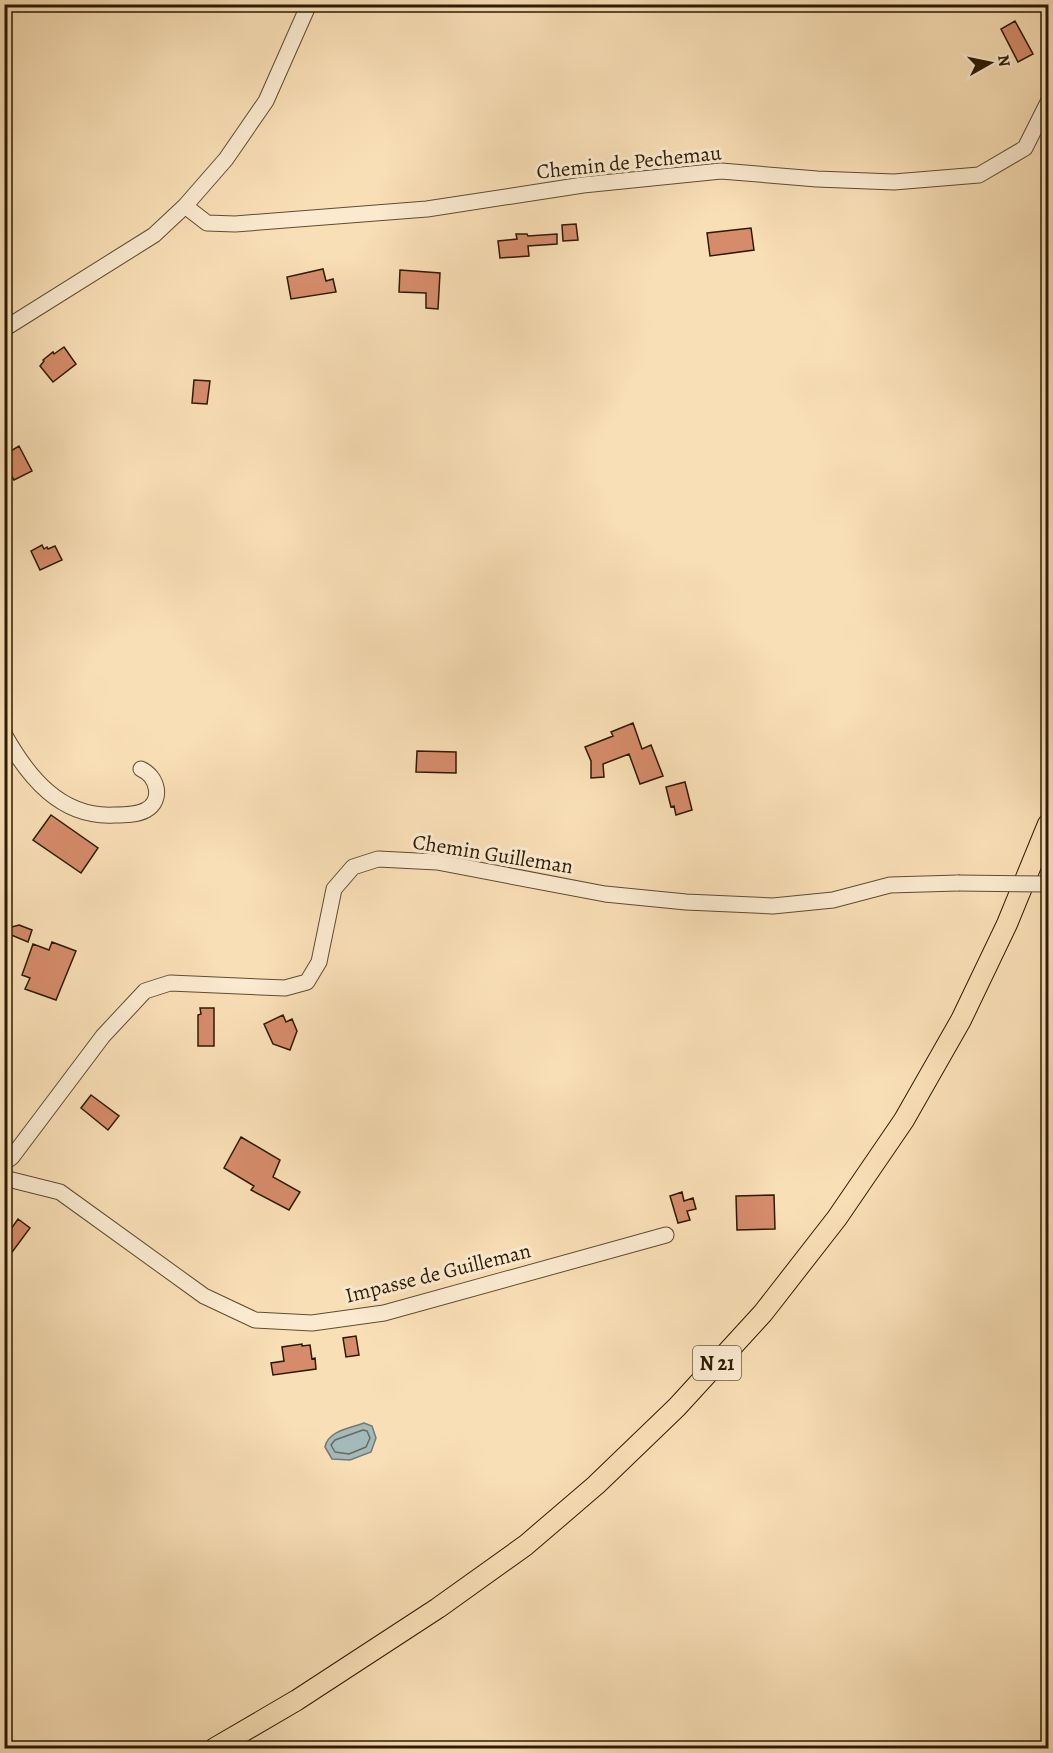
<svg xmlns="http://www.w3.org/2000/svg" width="1053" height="1753" font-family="Alegreya,serif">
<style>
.water{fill:#a4b9ba;stroke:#747a71;stroke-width:1.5}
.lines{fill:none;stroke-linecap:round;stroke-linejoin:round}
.shore{stroke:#686a5e;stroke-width:1.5}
.building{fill:#d68c6b;stroke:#2c1b03;stroke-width:1.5}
.minor-casing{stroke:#5f4c30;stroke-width:17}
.major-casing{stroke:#2c1b03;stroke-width:22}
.minor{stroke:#fbead0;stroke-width:15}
.major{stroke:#f9dfb6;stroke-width:20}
.minor-bridge-casing{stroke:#5f4c30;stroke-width:17;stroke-linecap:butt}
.minor-bridge{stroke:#fbead0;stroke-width:15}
.labels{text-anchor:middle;stroke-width:6;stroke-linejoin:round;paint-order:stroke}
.shield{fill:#fbead0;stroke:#6a5940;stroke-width:1.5}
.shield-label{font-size:20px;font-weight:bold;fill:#2c1b03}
.street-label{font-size:21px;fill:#2c1b03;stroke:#fbead0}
</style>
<rect width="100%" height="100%" fill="#f9dfb6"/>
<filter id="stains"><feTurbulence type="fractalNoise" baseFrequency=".00333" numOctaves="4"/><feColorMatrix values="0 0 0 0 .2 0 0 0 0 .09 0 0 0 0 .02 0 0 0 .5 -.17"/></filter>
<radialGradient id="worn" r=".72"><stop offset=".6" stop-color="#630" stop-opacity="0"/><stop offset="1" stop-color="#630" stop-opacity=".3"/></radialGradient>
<path class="water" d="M364 1423 372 1426 376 1438 371 1452 350 1460 332 1459 325 1447C328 1431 350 1428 364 1423Z"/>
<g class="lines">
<path class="shore" d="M363 1430 367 1431 370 1438 366 1447 349 1454 335 1452 331 1445 335 1440Z"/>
</g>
<path class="building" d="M1015 21 1033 54 1018 62 1001 29Z
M576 224 578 240 563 241 562 225Z
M751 228 754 250 710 256 707 233Z
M516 234H527L528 236 557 234V244L528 246 529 256 500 258 498 241 517 239Z
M323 269 326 281 333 279 336 292 291 299 287 277Z
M400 270 440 273 438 309 426 308V293L399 292Z
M64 347 76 364 53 382 40 366 44 361 43 360 53 352 54 354Z
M194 380 210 381 207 404 192 403Z
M19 446 32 471 14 480 11 475 4 479V455Z
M42 545 44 549 47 547 48 549 55 546 62 560 40 570 31 551Z
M633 723 642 749 651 745 663 776 640 784 629 754 603 764 604 777 591 778V761L585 747 613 736 611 732Z
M417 751 456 752V773L416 772Z
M685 782 692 810 676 815 674 806 671 807 666 787Z
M51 815 98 848 81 873 33 840Z
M19 925 32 930 28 942 4 932V929Z
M52 942 76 951 56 1000 25 989 30 978 22 975 33 944 49 950Z
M200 1008H214V1046H198V1015L201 1014Z
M283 1015 286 1022 292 1019 297 1031 290 1050 273 1044 264 1024Z
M91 1095 119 1116 108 1130 81 1108Z
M241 1137 280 1160 273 1177 300 1192 289 1210 251 1190 254 1186 224 1168Z
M682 1192 684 1201 693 1198 696 1209 687 1211 690 1220 678 1223 670 1196Z
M774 1195 775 1229 737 1230 736 1196Z
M18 1219 30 1228 4 1263V1224L11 1229Z
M356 1336 359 1355 346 1357 343 1338Z
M302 1344V1346L310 1345 312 1359 315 1358 316 1369 273 1375 271 1363 284 1361 282 1347Z"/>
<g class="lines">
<g class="minor-casing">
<path id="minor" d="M185 206 207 223 235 224 427 209 583 185 721 171 817 179 894 182 979 175 1025 148 1048 102
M4 329 154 235 185 206 226 159 266 101 309 4
M4 734C28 777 61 818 114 815 125 815 137 815 146 810 164 800 157 776 141 769
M4 1163 12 1157 103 1036 145 991 170 983 285 988 307 982 319 962 334 889 353 867 378 859 437 862 605 894 686 902 773 906 833 900 890 885 958 883
M4 1178 60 1192 204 1296 255 1320 312 1323 384 1313 666 1235"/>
</g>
<g class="major-casing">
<path id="major" d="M215 1748 297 1700 438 1608 526 1545 596 1485 677 1407 763 1313 837 1218 904 1120 961 1020 1007 924 1048 824"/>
</g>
<use href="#minor" class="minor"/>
<use href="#major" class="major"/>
<g class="minor-bridge-casing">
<path id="minor-bridge" d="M958 883 1048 884"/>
</g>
<use href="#minor-bridge" class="minor-bridge"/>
</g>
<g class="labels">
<rect class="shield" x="693" y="1346" width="48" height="34" rx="4.5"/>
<g class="shield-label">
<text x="717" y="1370">N 21</text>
</g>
<g class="street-label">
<text transform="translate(629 162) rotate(-6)" y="7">Chemin de Pechemau</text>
<text transform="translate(493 854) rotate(9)" y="7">Chemin Guilleman</text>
<text transform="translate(438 1273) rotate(-14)" y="7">Impasse de Guilleman</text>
</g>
</g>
<rect width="1053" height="1753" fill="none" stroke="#f9dfb6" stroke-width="24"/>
<rect x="6" y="6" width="1041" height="1741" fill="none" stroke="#2c1b03" stroke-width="3"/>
<rect x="12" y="12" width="1029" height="1729" fill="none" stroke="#2c1b03" stroke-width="1.5"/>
<g transform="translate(990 63) rotate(81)" stroke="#fbead0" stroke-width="4.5" paint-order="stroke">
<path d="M0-4.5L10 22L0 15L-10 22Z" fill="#2c1b03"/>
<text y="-9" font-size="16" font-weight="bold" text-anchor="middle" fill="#2c1b03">N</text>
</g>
<rect width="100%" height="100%" filter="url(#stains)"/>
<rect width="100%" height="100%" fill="url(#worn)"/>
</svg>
